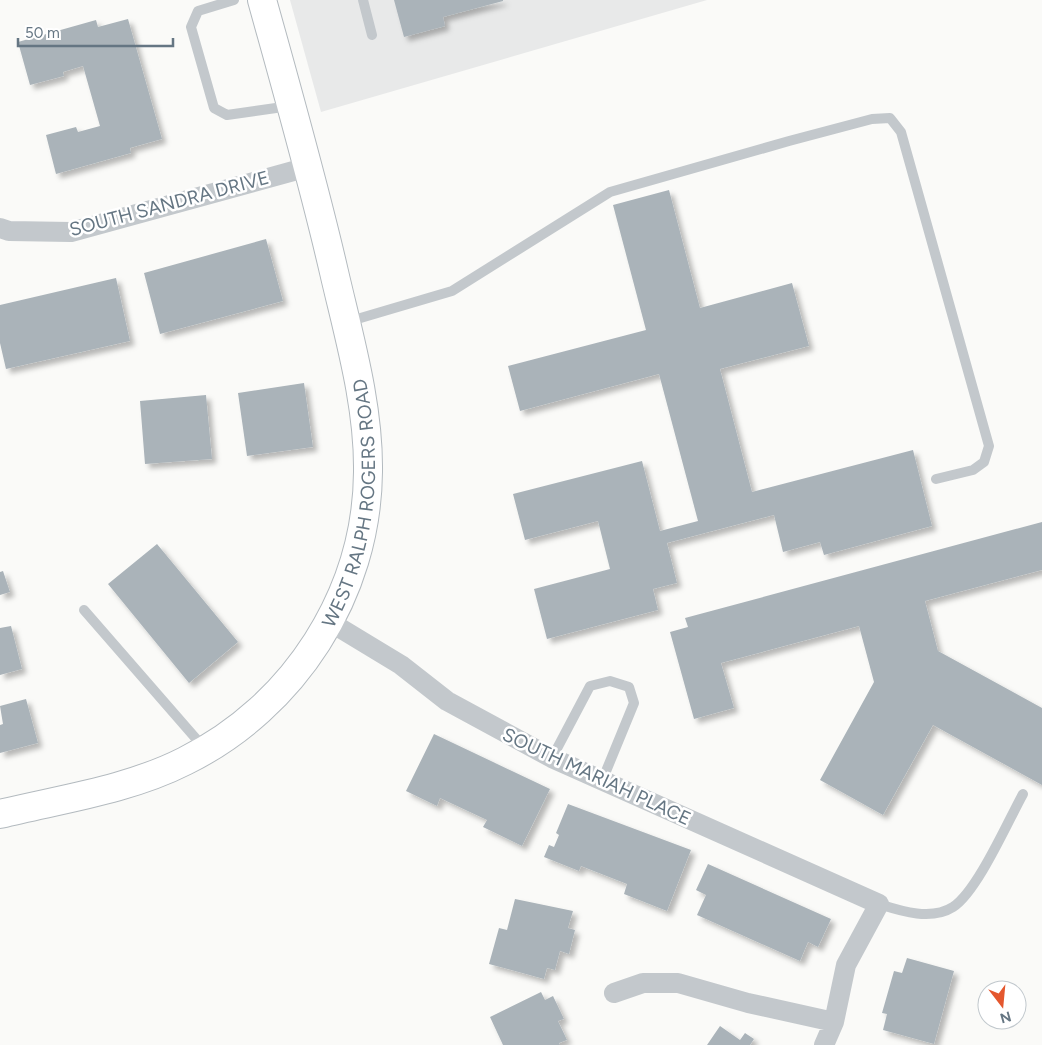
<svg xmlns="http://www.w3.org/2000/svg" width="1042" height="1045" font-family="Figtree,sans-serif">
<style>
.built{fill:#e8e9e9}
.building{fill:#aab3b9;filter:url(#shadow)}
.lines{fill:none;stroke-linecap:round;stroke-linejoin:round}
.secondary-casing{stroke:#b3babf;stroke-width:30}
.lane{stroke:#c3c8cc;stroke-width:10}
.street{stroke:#c3c8cc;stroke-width:20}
.secondary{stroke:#fff;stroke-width:28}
.labels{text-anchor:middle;stroke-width:5;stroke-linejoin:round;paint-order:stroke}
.street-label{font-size:19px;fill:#657683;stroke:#fff}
</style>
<defs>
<filter id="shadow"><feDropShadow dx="4.5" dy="4.5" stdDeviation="2.5" flood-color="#0004"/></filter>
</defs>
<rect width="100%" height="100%" fill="#fafaf8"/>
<path class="built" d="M290 0H707L321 112Z"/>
<path class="building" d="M394 0H503V1L443 17 445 26 404 37Z
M128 19 162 139 130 148 131 153 56 174 46 135 76 127 78 132 100 126 83 66 63 72 64 76 30 85 18 42 96 20 98 27Z
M669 190 700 308 792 283 809 346 720 369 752 492 913 450 932 526 824 555 820 542 783 552 774 515 667 543 677 583 653 589 658 610 547 639 534 589 610 569 598 521 525 540 513 494 642 461 660 531 698 521 659 374 520 411 508 366 646 330 613 205Z
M266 239 283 301 160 334 144 273Z
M116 278 130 341 6 369 0 343V305Z
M304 383 313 447 247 456 238 393Z
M206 395 212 459 145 464 140 401Z
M1042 522V570L925 601 938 651 1042 708V785L933 725 883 815 820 780 874 682 859 626 721 663 734 708 694 719 670 632 688 627 685 618Z
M157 544 238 642 189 683 108 584Z
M3 571 10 592 0 595V572Z
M11 626 22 669 0 675V628Z
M26 699 38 743 0 753V725L3 724 0 706Z
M434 734 550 789 522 846 483 827 487 820 440 798 437 806 406 791Z
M568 804 691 850 667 911 624 894 627 884 581 866 579 871 544 857 549 845 554 847 559 835 556 833Z
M708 864 831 919 818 947 808 942 800 961 697 915 706 895 696 890Z
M515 899 573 911 568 928 575 930 569 954 560 951 555 970 547 968 544 979 489 964 499 928 507 930Z
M907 958 954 971 934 1044 883 1030 887 1014 882 1013 894 971 902 973Z
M541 992 545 1000 553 996 564 1019 558 1021 567 1040 559 1043 560 1045H503L490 1017Z
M720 1026 740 1040 745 1033 754 1039 750 1045H707Z"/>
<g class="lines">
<g class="secondary-casing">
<g id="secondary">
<path id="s1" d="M0 814C61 799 128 790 185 761 294 707 367 594 368 472 369 405 349 337 334 272 313 181 287 90 262 0"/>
</g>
</g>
<path class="lane" d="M234 0 198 11 191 27 214 108 227 115 290 106
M363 0 372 35
M347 322 452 291 610 192 789 141 872 119 890 118 901 132 989 446 984 462 973 470 936 479
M84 610 205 749
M552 758 590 686 610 681 629 687 634 703 602 781
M879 904C901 911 931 921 953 907 977 892 1008 821 1023 794"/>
<path class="street" d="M0 228 9 231 71 232 308 167
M330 622 401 665 447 701 552 758 879 904 846 965 834 1022 824 1045
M614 993 643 983H678L748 1003 834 1022"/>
<use href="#secondary" class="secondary"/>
</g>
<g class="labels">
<g class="street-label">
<text transform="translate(169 203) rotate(-15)" y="7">SOUTH SANDRA DRIVE</text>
<text dy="7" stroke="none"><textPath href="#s1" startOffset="519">WEST RALPH ROGERS ROAD</textPath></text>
<text transform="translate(597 776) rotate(25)" y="7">SOUTH MARIAH PLACE</text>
</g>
</g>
<g transform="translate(1002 1005) rotate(164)"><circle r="24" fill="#ffffff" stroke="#c1c8cd"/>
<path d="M0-4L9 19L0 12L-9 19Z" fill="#e4572e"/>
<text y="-8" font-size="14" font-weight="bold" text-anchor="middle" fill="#657683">N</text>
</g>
<path d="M18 38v8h155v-8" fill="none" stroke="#657683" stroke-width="2.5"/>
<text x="25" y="38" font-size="15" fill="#657683" stroke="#ffffff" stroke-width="4" paint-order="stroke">50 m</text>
</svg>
